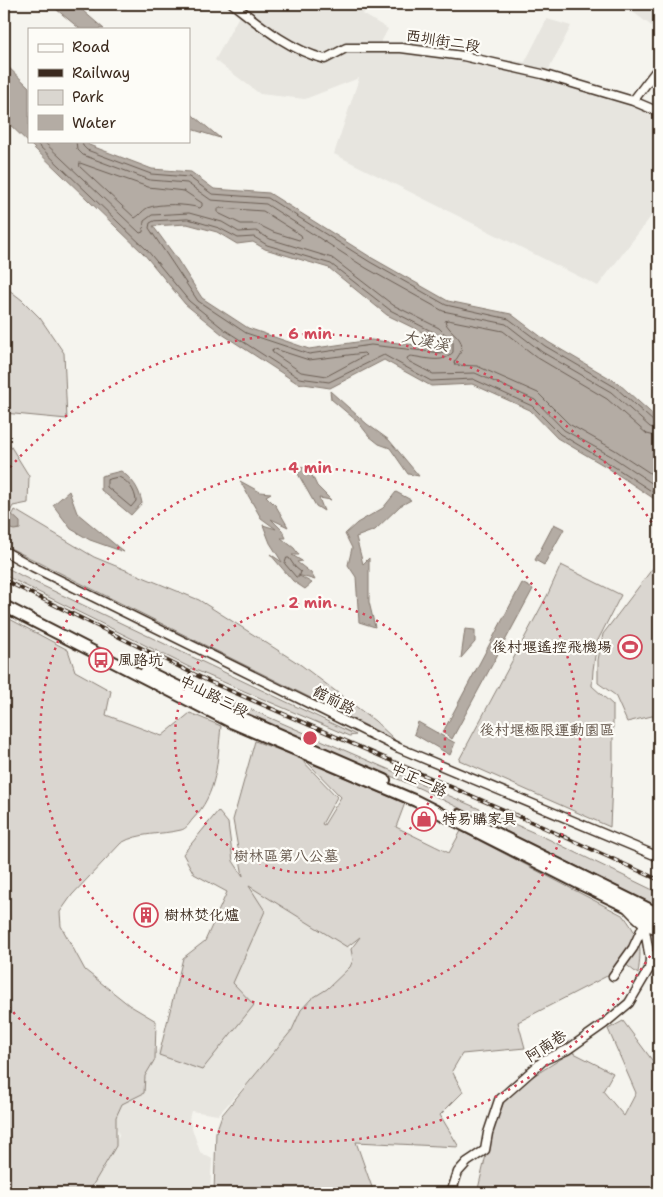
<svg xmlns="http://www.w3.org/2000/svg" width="663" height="1197" font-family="'Shantell Sans','LXGW WenKai TC',sans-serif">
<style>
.built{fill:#e7e5df}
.green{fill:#dad6d0;stroke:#8a8077}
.water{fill:#b4aca4;stroke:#84786e;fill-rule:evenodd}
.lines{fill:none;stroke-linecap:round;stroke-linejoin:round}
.shore{stroke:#6b5e54;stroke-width:1}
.minor-casing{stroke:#3b2a1e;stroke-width:11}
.major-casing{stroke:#3b2a1e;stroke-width:14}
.minor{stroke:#fdfcf7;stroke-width:8}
.major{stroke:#fdfcf7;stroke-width:10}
.rail-casing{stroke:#3b2a1e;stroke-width:4}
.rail{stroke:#fdfcf7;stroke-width:2;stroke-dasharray:5.5;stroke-linecap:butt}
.ring{fill:none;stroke:#d1495b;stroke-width:2.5;stroke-dasharray:2.5 5}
.labels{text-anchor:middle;stroke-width:4.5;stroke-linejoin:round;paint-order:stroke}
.street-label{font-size:15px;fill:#3b2a1e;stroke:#fdfcf7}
.poi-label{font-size:15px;fill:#3b2a1e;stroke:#fdfcf7;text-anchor:start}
.park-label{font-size:15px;fill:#63554a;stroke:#fdfcf7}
.water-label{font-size:16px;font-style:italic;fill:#65584d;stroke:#fdfcf7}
.centre{fill:#d1495b;stroke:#fdfcf7;stroke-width:2.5}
.ring-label{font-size:15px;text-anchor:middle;font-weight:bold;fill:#d1495b;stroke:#fdfcf7;stroke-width:4.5;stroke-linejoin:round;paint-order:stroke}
</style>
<rect width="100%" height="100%" fill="#f5f4ee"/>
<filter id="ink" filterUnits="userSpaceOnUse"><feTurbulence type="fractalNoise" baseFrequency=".02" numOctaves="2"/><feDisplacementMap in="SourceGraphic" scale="10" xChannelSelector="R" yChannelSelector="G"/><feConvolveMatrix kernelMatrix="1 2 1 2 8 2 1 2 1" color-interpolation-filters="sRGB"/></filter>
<g filter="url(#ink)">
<path class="built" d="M223 4H370L363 14 388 29 378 48 525 62 547 19 571 26 548 71 659 109V128L653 142 659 147V206L598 286 334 154 359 78 305 99 260 94 215 60 239 16Z
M622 4H659V19L653 27Z
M259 887 345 941 354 954 347 974 218 1115 191 1111 189 1119 200 1152 212 1159 210 1193H82L119 1135 112 1111 217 970 246 894Z"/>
<path class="green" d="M4 286 22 300 40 318 64 353 67 419 4 413Z
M4 441 8 442 29 476 28 503 13 506 4 523Z
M15 510 94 557 199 600 301 665 375 721 395 740 4 545V531Z
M659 560V718L652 716 627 722 615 695 598 683V660L603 634Z
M561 565 621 595 597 642 593 670 592 686 613 705V759L610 827 459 760 548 594Z
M4 566 22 576 356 735 349 736 193 669 4 575Z
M4 616 68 650 75 671 111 691 106 715 162 736 190 713 221 726C217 762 218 793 192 820 189 824 186 829 181 830 160 835 140 832 121 843L72 895 60 912 61 926 85 970 129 1005 156 1021 155 1059 145 1076 144 1093 122 1104 116 1117V1146L88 1193H4Z
M194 687 222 697 544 837 659 893V907L421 789 223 704 192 689Z
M255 741 300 758 337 797 322 824 324 825 341 797 307 762 405 803 396 827 449 853 461 831 624 916C641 940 642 945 638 974L620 960 607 976 518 1022 525 1048 462 1054 452 1071 463 1092 440 1115 459 1147 356 1142 374 1193H214L216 1132 222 1115 292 1030 301 1010 311 999 327 989 350 967 353 960 351 949 360 937 347 947 249 886 265 911 233 983 254 1005 202 1070 159 1055 183 958 205 941 227 892 194 874 183 854 218 811 228 823 233 861 243 876 233 820Z
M623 1021 655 1064 659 1056V1193H477L492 1130 505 1099 527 1080 572 1052 613 1073 603 1091 624 1116 636 1093 608 1029Z"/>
<path class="water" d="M50 4H75L104 29H80Z
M4 63 29 87V141H85L89 145 152 169 191 172 214 189 269 193 372 258 448 301 511 314 548 342 618 383 659 420V502L605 466 557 438 530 410 472 384 431 386 384 360 330 388 297 383 222 334 185 304 144 254 4 119ZM187 224 217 232 237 244 253 242 265 249 329 268 387 315 432 337 444 348 371 340 309 349 248 328 202 298 175 256 153 226Z
M189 112 220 138 191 129 189 127Z
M330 391 367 424 389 440 419 476 408 474 390 448 379 444 369 436 358 422 331 399Z
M299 466 309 469 317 486 331 500 319 498 324 511 316 506 297 472Z
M121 471C133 480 139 488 142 503L131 515 101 490V476Z
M240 481 260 492 271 493 266 496 276 506 288 527 271 519 282 530 286 538H281L294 548 299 555H292L302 561 297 562 311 573 315 580 298 575 312 583 305 589 293 581 270 554 282 562 270 543 263 525 276 529 261 518Z
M69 491 77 513 124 552 90 540 71 529 53 505Z
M396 492 411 500 400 506 375 530 356 537 363 564 369 558V602L375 627 359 622 356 577 348 565 352 548 345 534 357 523 383 508Z
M4 499 7 510 20 522V529L14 530 4 527Z
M554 524 564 529 544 565 535 560Z
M522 583 533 589 452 739 443 732Z
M465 629 475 630V642L461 658Z
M418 722 455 743 450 755 414 734Z"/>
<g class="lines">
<path class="shore" d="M34 141 147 250 189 301 225 330 299 378 329 382 384 355 431 381 473 379 532 406 560 434 607 462 659 496
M43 141 140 233 143 232 144 221 152 215 189 213 222 222 239 232 256 231 270 239 332 258 393 305 439 328 453 342V352C444 365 423 357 410 356L407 358 408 361 433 374 475 373 535 400 564 430 611 456 659 488
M76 141 77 149 83 155 150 180 187 183 211 200 266 204 366 268 443 311 506 324 542 352 611 392 650 427 659 430
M82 141 83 146 87 150 151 174 189 177 212 194 268 198 370 262 446 305 509 319 545 346 615 387 654 422 659 424
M80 163 148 187 184 191 202 203V206L200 208C187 204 160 203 147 208 142 211 139 216 135 218L80 167Z
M220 208 263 211 301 235 302 238 299 240 273 232 257 224H241L218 213V210Z
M188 219 219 228 238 238 254 237 267 245 331 264 390 310 435 333 446 344 447 350 441 353 371 345 309 354 246 333 198 301 149 228 150 223 154 221Z
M275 349 309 360 364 353 366 355 327 376 301 372 273 353 272 350Z
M659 437 647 434 607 399 538 358 503 331 448 320 445 321C449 335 474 339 454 362L455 365 477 366 538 393 569 424 615 450 659 479
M119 477C129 482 135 490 136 501L131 507 107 487V480Z
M287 558H289L295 567 301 572 299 577H296L285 564Z"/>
<g class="minor-casing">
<path id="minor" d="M233 4C261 26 290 50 325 59L346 48H401L463 56 542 74 633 101 659 112
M633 101 659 67
M4 551 33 567 399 748 659 857
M627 908C637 919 645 927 659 930
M613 976 633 948 644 924
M451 1193 458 1172 467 1162 485 1150 488 1133 499 1100 544 1060 567 1050 604 1024 629 1003 649 969 650 959 644 924"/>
</g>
<g class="major-casing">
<path id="major" d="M4 606 233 723 416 801 578 883 659 922
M146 671 244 719 385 780
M459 815 659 914"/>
</g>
<use href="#minor" class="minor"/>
<use href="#major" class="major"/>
<g class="rail-casing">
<path id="rail" d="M4 580 208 681 534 823 659 880"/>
</g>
<use href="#rail" class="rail"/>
</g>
</g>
<g class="ring">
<circle cx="310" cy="738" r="135"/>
<circle cx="310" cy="738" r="270"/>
<path d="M658 943A404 404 0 0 1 5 1003M5 473A404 404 0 0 1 658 533"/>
</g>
<defs>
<g id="stadium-ring" transform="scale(1.25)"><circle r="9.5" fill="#fdfcf7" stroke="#d1495b" stroke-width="1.5"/><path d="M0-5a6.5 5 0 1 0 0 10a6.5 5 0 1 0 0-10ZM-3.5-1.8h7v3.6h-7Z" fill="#d1495b"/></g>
<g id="bus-ring" transform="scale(1.25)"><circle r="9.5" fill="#fdfcf7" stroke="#d1495b" stroke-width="1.5"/><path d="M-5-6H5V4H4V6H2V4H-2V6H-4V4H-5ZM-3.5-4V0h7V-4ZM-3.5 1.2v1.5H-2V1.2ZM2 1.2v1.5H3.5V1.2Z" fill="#d1495b"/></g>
<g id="shop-ring" transform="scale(1.25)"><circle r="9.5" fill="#fdfcf7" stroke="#d1495b" stroke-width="1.5"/><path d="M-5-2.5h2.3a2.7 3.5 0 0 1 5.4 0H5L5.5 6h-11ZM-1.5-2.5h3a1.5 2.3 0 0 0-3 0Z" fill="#d1495b"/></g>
<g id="building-ring" transform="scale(1.25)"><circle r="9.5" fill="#fdfcf7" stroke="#d1495b" stroke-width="1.5"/><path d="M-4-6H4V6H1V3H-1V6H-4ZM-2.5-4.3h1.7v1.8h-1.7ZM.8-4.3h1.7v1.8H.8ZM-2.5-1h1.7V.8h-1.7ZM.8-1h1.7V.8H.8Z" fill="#d1495b"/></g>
</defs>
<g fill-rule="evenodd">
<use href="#stadium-ring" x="630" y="647"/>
<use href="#bus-ring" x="101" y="660"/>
<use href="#shop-ring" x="424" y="819"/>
<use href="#building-ring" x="146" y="915"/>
</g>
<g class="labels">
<g class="street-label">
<text transform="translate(443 41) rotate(9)" y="5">西圳街二段</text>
<text transform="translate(214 696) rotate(27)" y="5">中山路三段</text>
<text transform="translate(334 700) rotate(27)" y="5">館前路</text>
<text transform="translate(419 780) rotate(25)" y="5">中正一路</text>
<text transform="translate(546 1046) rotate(-33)" y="5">阿南巷</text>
</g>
<g class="poi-label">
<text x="612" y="652" text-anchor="end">後村堰遙控飛機場</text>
<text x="118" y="665">風路坑</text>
<text x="442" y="824">特易購家具</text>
<text x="164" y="920">樹林焚化爐</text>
</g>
<g class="park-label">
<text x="547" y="735">後村堰極限運動園區</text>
<text x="286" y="861">樹林區第八公墓</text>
</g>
<g class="water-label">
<text transform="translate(426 340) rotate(12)" y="6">大漢溪</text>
</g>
</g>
<circle cx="310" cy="738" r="8" class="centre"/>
<g class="ring-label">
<text x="310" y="339">6 min</text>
<text x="310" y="473">4 min</text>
<text x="310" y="608">2 min</text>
</g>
<rect width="663" height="1197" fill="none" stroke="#fdfcf7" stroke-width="20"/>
<rect x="10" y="10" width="643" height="1177" fill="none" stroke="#3b2a1e" stroke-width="2" filter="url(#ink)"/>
<rect x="28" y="28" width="162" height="115" fill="#fdfcf7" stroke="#afa8a0"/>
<rect x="38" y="44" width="25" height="8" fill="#fdfcf7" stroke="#afa8a0"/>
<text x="72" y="52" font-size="15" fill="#3b2a1e">Road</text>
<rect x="38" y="69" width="25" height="8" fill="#3b2a1e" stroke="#afa8a0"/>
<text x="72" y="78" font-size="15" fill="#3b2a1e">Railway</text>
<rect x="38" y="90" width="25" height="15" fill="#dad6d0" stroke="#afa8a0"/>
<text x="72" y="102" font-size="15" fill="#3b2a1e">Park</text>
<rect x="38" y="115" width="25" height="15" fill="#b4aca4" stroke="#afa8a0"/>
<text x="72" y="128" font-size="15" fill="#3b2a1e">Water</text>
</svg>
